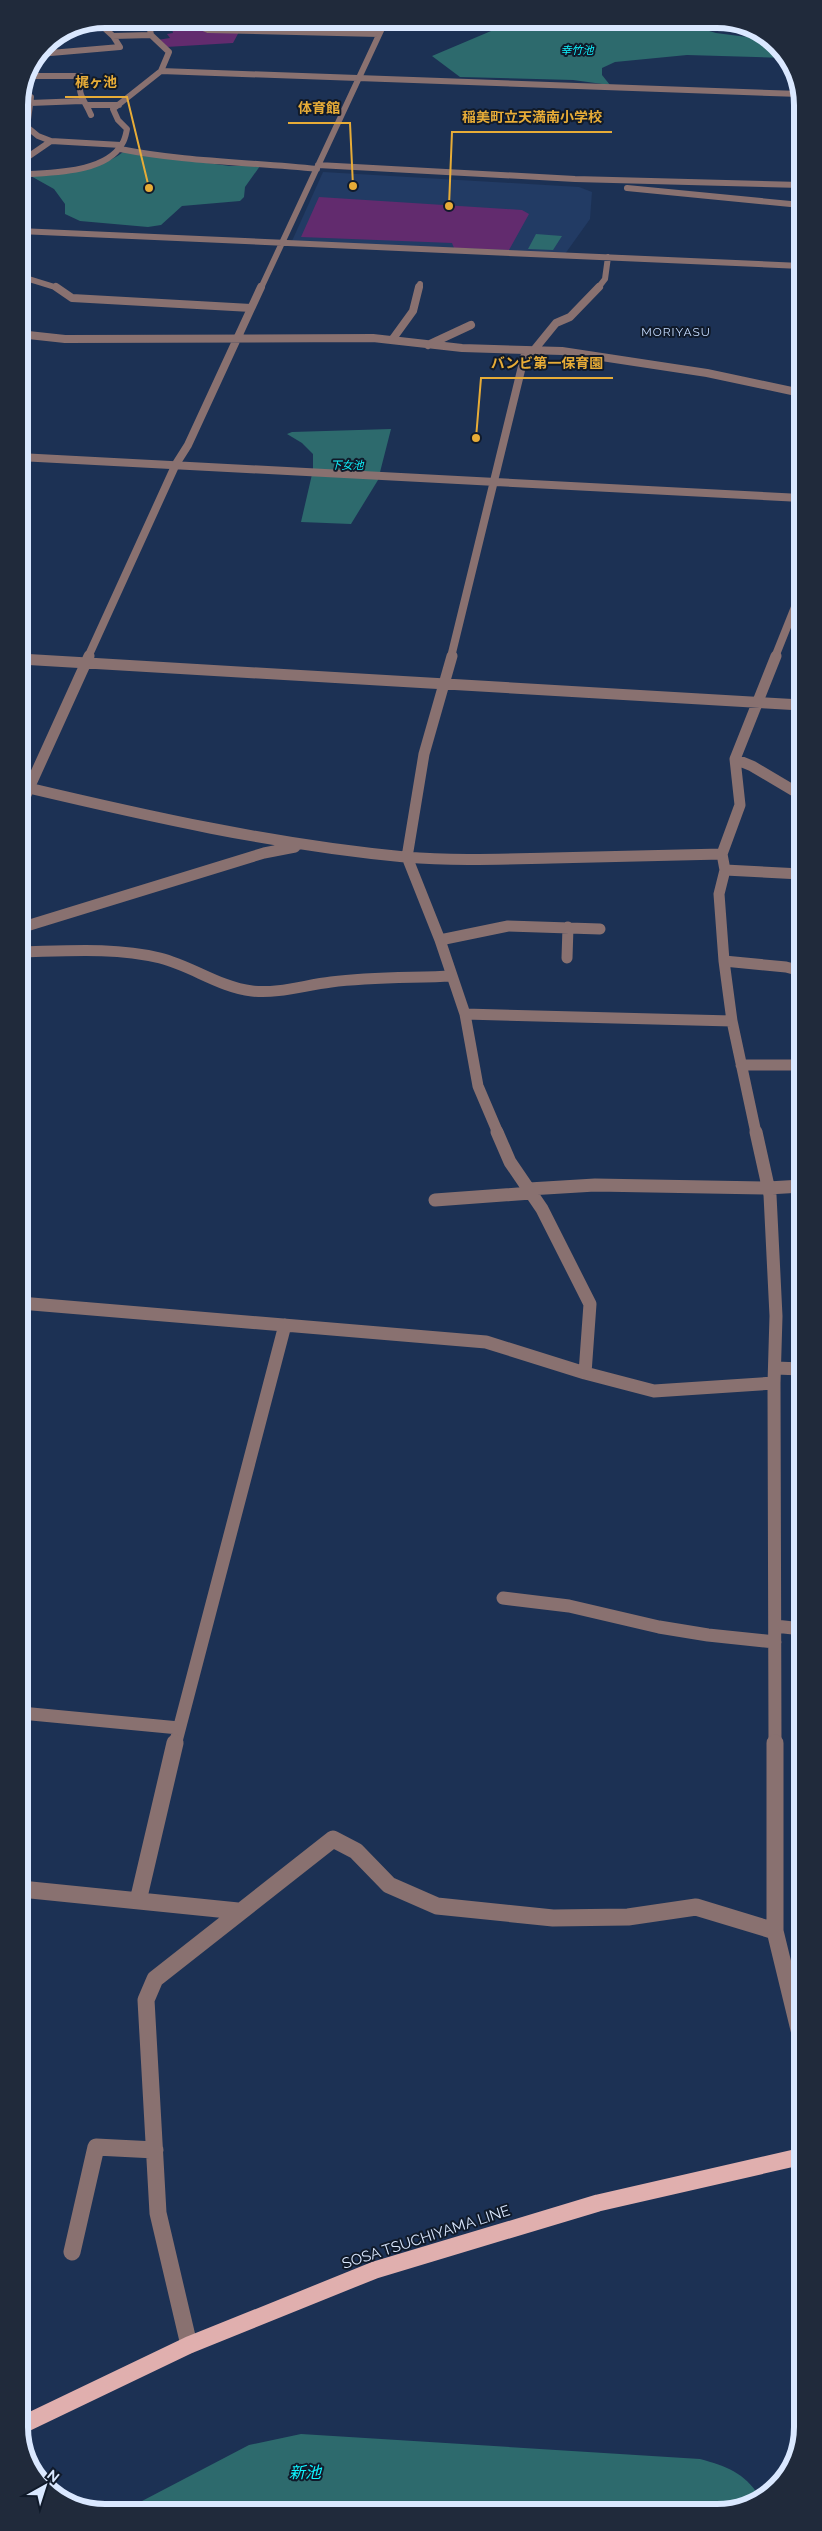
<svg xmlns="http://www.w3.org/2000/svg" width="822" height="2531" font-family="Raleway,'Noto Sans JP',sans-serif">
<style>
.built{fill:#223b64}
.green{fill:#622b6e}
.water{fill:#2d6a6d}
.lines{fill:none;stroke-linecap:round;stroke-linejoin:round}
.minor-far4{stroke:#897170;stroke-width:6}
.minor-far3{stroke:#897170;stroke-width:8}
.minor-far2{stroke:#897170;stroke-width:11}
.minor-far1{stroke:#897170;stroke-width:13}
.minor{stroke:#897170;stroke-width:17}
.major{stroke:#e0afae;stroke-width:17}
.labels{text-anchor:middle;stroke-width:4;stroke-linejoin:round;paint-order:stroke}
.far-water-label{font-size:11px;font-style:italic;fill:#0ff4fe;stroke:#101a2a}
.far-quarter-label{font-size:12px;letter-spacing:1px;fill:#c5dbfe;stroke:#101a2a}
.near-street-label{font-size:15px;fill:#dae8ff;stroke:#101a2a}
.near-water-label{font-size:16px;font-style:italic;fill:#0ff4fe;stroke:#101a2a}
.rim{fill:none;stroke:#dae8ff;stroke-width:6}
.leader{fill:none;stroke:#e7ac37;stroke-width:2}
.callout-dot{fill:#e7ac37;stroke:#101a2a;stroke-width:2}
.callout-label{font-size:14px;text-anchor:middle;font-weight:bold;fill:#e7ac37;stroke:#101a2a;stroke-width:4;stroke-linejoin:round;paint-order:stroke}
</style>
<rect width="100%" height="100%" fill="#1c3154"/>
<path class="built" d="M323 172 579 187 592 192 590 219 565 254 292 241Z"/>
<path class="green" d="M199 26 208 30H240L233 43 166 47 157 40 170 38 167 34 173 33 172 29Z
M319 197 522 210 529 214 509 250 454 248 452 243 301 237Z"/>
<path class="water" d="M668 19 716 33 755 38 770 42 778 46 786 58 687 55 615 62 602 68V75L610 85 573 80 460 77 432 56 515 21Z
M123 152 230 166H260L245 187 244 197 240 201 182 206 161 225 148 227 80 221 65 214V204L54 189 29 175C62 171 96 173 123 152Z
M536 234 562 236 553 250 528 249Z
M391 429 378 480 351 524 301 522 313 470V454L302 443 287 434 292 432Z
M301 2434 700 2459C726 2466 745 2473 759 2496L740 2509 121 2512 249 2445Z"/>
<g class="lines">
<path class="minor-far4" d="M101 25 113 36 151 35
M151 28 196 25 208 30 379 34
M39 54 120 47 113 36
M161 71 800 94
M29 76H81C77 97 84 98 91 115
M30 103 82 101
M87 105H119
M51 141 121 145
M120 149C186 162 250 162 317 169
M19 163 51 141 38 136 27 127 31 97 22 93
M318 165 575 179 801 185
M19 175C49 172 105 174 122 144 125 140 126 134 127 129L118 120 113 109 161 71 169 52 151 35 149 24
M627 188 801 205
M19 231 801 266
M19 276 58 288
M261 288 385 22
M419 288 420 284
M598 288 605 279 608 257"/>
<path class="minor-far3" d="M56 287 72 298 251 308
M19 334 65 339 373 338 462 348 562 351 707 373 801 393
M392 340 413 311 419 287
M428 345 471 325
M19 457 801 498
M88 657 176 464 188 445 261 287
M451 657 525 354 534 350 556 323 570 317 599 287
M775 657 801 592"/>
<path class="minor-far2" d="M452 656 424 754 407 857 440 940 465 1014 478 1086 498 1133
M20 659 801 705
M735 759 752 766 801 795
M20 786C147 816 275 845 405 857 454 861 503 859 552 858 609 857 665 855 722 854
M20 808 89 656
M725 870 801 874
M20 928 264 853 295 847
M440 940 508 926 600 929
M20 952C66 951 114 947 160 958 192 966 219 987 252 991 278 994 305 985 331 982 371 977 412 978 452 976
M567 958 568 927
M724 961 786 967 801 971
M465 1014 732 1021
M741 1065H802
M756 1133 732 1021 724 961 719 894 725 870 722 854 740 805 735 759 776 656"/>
<path class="minor-far1" d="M497 1132 510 1162 542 1209 590 1304 585 1373
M756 1132 770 1195 776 1316 774 1383 775 1745
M529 1189 595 1185 768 1188 802 1186
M435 1200 531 1193
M20 1303 486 1342 585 1373 654 1391 774 1383
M775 1368 802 1369
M503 1598 569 1606 659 1627 708 1635 775 1642
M775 1626 802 1629
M21 1713 179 1728
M175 1745 285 1325"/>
<path class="minor" d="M775 1743V1931L803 2046
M21 1889 238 1911
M138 1901 175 1743
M72 2252 96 2147 155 2150
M189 2345 158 2213 146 2000 155 1979 333 1839 356 1851 389 1885 437 1906 553 1918 628 1917 696 1907 775 1931"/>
<path class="major" d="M22 2425 189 2345 375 2270 598 2203 803 2156"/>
</g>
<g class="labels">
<g class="far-water-label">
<text x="577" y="54">幸竹池</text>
<text x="347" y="469">下女池</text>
</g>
<g class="far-quarter-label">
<text x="676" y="336">MORIYASU</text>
</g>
<g class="near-street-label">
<text transform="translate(426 2237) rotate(-18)" y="5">SOSA TSUCHIYAMA LINE</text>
</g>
<g class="near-water-label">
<text x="305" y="2478">新池</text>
</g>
</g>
<path d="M0 0H822V2531H0ZM105 28H717A77 77 0 0 1 794 105V2427A77 77 0 0 1 717 2504H105A77 77 0 0 1 28 2427V105A77 77 0 0 1 105 28Z" fill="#202a3b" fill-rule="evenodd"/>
<path class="rim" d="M105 28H717A77 77 0 0 1 794 105V2427A77 77 0 0 1 717 2504H105A77 77 0 0 1 28 2427V105A77 77 0 0 1 105 28Z"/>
<path class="leader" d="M149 188L127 97H65M353 186L350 123H288M449 206L452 132H612M476 438L481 378H613"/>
<g class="callout-dot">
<circle cx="149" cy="188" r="5"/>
<circle cx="353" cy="186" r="5"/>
<circle cx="449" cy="206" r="5"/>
<circle cx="476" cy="438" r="5"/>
</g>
<g class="callout-label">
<text x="96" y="87">梶ヶ池</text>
<text x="319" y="113">体育館</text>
<text x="532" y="122">稲美町立天満南小学校</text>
<text x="547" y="368">バンビ第一保育園</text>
</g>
<g transform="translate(45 2486) rotate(39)" stroke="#101a2a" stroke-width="4" paint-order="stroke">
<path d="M0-4L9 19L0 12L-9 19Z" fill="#dae8ff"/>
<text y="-8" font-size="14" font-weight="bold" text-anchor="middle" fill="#dae8ff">N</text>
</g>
</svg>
